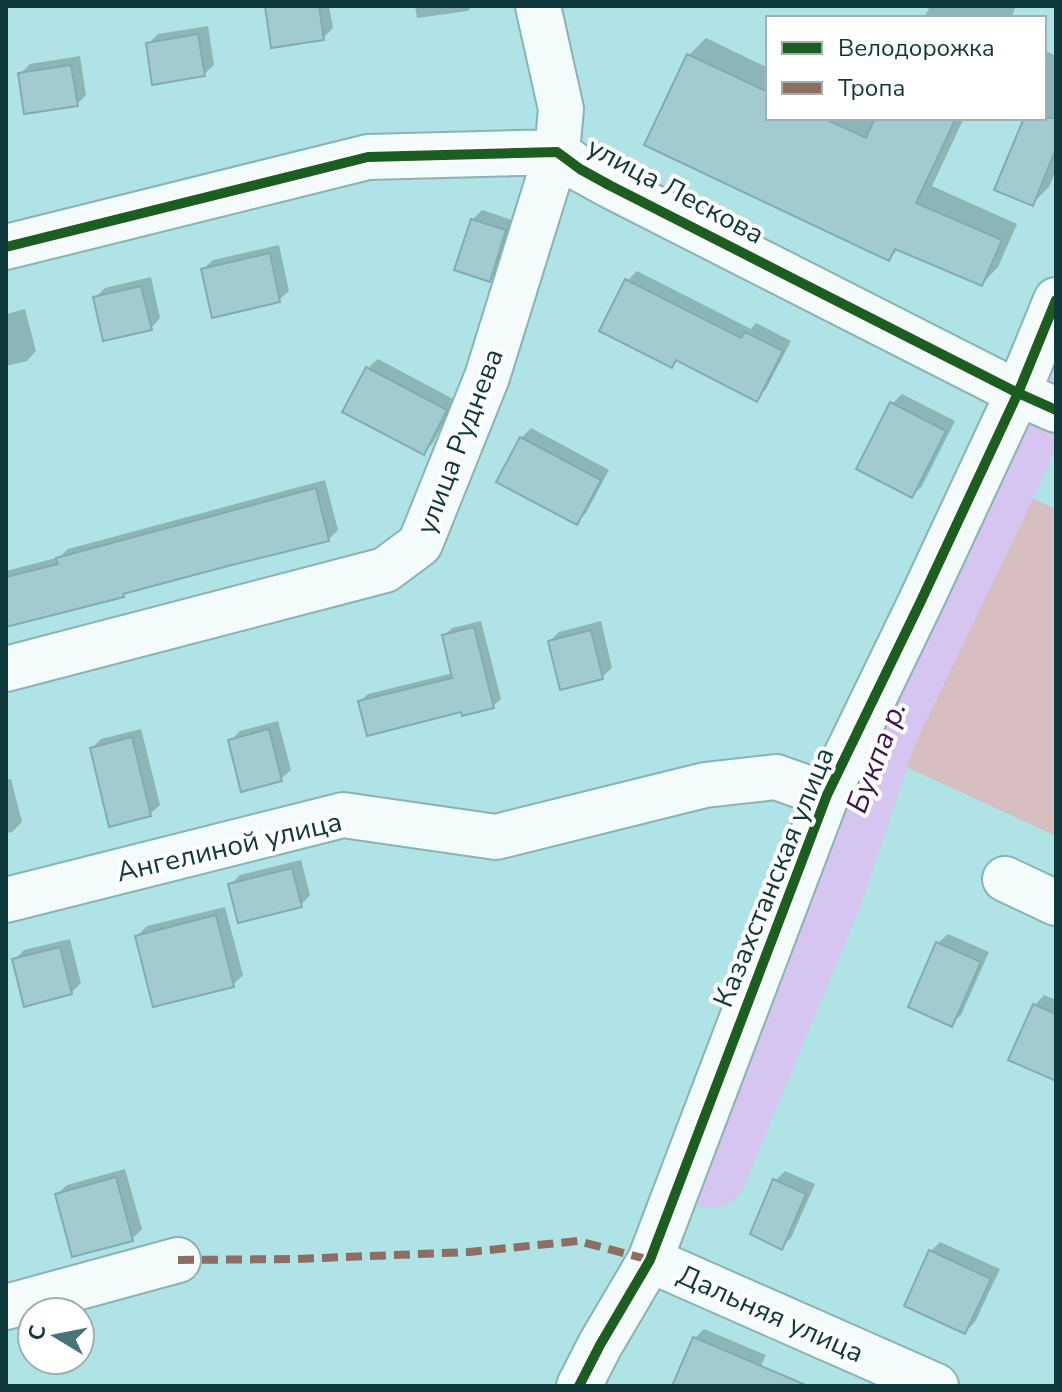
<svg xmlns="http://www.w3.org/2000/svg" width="1062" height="1392" font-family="'Nunito Sans',sans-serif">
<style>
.green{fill:#d7bfc1}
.shadow{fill:#0003}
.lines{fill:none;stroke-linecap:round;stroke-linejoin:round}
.river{stroke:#d5c5f0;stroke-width:72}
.building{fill:#a2cbcf;stroke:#83acb1;stroke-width:2}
.minor-casing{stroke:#89b3b5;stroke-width:48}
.minor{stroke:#f3fbfb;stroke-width:44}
.quiet{stroke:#8d6e63;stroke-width:8;stroke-dasharray:16 8;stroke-linecap:butt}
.cycleway-casing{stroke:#fff;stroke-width:15}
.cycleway{stroke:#1b5e20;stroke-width:10}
.labels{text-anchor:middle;stroke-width:8;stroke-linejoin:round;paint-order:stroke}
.street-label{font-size:28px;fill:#0f393a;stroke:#fff}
.water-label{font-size:30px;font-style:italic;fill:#421351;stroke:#fff}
</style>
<rect width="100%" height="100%" fill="#afe3e5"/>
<path class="green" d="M1025 495 1056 509V836L902 765Z"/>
<path class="shadow" d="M268 6H329L333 28 323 38Z
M415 6H472L468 11 417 18Z
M930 6H1016L1011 18H924Z
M208 26 214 65 204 74 148 44 158 34Z
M706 38 768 68V118H964L932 186 1017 224 998 267 982 284 899 248 889 258 646 144 689 55Z
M1044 50 1056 56V170L1049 187 1033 203 1026 119 1023 118H1044Z
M80 56 86 95 77 104 20 74 30 64Z
M482 210 515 221 500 270 490 279 472 220Z
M279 245 289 291 279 300 203 269 213 260Z
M637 271 751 329 756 323 791 341 766 389 757 399 678 359 671 366 627 281Z
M151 277 160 318 151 328 95 298 105 288Z
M25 309 36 351 27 361 6 366V314Z
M378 359 455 400 433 443 423 453 368 368Z
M902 394 955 421 922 486 912 496 892 404Z
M531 428 609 470 586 513 576 523 521 438Z
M325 480 338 530 328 540 127 591 123 595 6 625V571L60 557 68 549Z
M481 621 501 699 493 706 462 710 360 702 368 694 453 673 444 636 452 628Z
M601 621 612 668 602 677 550 641 559 632Z
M278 721 291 770 281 779 230 741 240 731Z
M141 729 160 805 150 814 92 748 101 739Z
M11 779 22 822 12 832 6 833V780Z
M301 860 310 895 301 905 230 885 240 875Z
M225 907 243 975 233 985 137 936 147 926Z
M948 934 989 952 961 1015 951 1024 938 943Z
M70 939 81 983 71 993 14 960 24 950Z
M1044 995 1056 1000V1079L1035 1005Z
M125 1169 142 1229 132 1239 57 1194 67 1185Z
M785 1171 815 1184 791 1238 781 1247 775 1181Z
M940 1242 1000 1269 975 1322 965 1332 931 1251Z
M704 1329 766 1355 752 1386H681L695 1338Z"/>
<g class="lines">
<path class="river" d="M711 1172 827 893 881 732 1009 466 1055 353"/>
</g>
<path class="building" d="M265 6H319L324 40 271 48Z
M198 34 205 76 152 85 146 43Z
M687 54 768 92V118H823L866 138 875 118H956L916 203 1002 240 982 286 895 249 889 261 644 145Z
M71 65 78 106 24 114 18 73Z
M1024 118H1056V148L1033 206 994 190Z
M471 219 506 230 490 282 454 270Z
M270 253 280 302 212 318 201 269Z
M625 279 741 338 745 332 783 351 757 402 676 360 672 368 599 331Z
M141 286 152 330 103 341 93 297Z
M366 367 447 410 424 455 342 412Z
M890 402 946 431 912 498 856 469Z
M520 437 601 480 577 525 496 482Z
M316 488 329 541 224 567 123 594 124 597 6 627V577L58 564 56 558Z
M474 627 494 708 462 716 461 712 367 736 358 701 452 678 442 635Z
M591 630 603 679 560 690 548 641Z
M269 729 282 781 241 792 228 740Z
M132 737 151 816 109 827 90 748Z
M292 868 302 907 238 923 228 884Z
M216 915 234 987 153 1007 135 936Z
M936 942 981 962 952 1027 908 1007Z
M60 947 72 994 24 1007 12 959Z
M1033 1004 1056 1014V1081L1008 1060Z
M116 1177 133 1241 72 1257 55 1194Z
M773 1179 806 1194 782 1250 750 1234Z
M929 1250 991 1279 965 1334 904 1306Z
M693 1337 808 1386H672Z"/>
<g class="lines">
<g class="minor-casing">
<path id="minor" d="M6 247 368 157 557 152 580 169 609 185 1018 393 1056 410
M6 669 385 570 420 544 487 377 557 152 561 109 538 6
M1005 879 1056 903
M6 900 343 815 496 837 705 785 776 777 827 795
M650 1260 936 1386
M6 1307 178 1260
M579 1386 600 1345 650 1260 827 795 920 603 1018 393 1056 300"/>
</g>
<use href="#minor" class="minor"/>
<path class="quiet" d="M178 1260 297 1259 469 1252 578 1241 650 1260"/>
<g class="cycleway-casing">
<path id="cycleway" d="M6 247 368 157 557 152 580 169 609 185 1018 393 1056 410
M579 1386 600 1345 650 1260 827 795 920 603 1018 393 1056 300"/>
</g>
<use href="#cycleway" class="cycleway"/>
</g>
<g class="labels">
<g class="street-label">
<text transform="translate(676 190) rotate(28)" y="10">улица Лескова</text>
<text transform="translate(459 441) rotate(-69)" y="10">улица Руднева</text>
<text transform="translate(229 846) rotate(-13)" y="10">Ангелиной улица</text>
<text transform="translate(773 877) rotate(-68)" y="10">Казахстанская улица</text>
<text transform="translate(771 1313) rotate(24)" y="10">Дальняя улица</text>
</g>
<g class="water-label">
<text transform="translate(876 757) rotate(-69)" y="10">Букпа р.</text>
</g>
</g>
<rect width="1062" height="1392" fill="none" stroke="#0f393a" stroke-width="16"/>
<rect x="766" y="16" width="280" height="104" fill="#ffffff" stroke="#9fb0b0" stroke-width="2"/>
<rect x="782" y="42" width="40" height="12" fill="#1b5e20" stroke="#9fb0b0" stroke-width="2"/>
<text x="838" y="56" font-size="24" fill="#0f393a">Велодорожка</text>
<rect x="782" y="82" width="40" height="12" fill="#8d6e63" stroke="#9fb0b0" stroke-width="2"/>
<text x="838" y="96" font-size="24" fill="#0f393a">Тропа</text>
<g transform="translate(56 1336) rotate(280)"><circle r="38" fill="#ffffff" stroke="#9fb0b0" stroke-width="2"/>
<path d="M0-6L14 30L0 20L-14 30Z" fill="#477476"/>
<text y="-12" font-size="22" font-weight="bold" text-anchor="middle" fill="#0f393a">С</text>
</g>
</svg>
